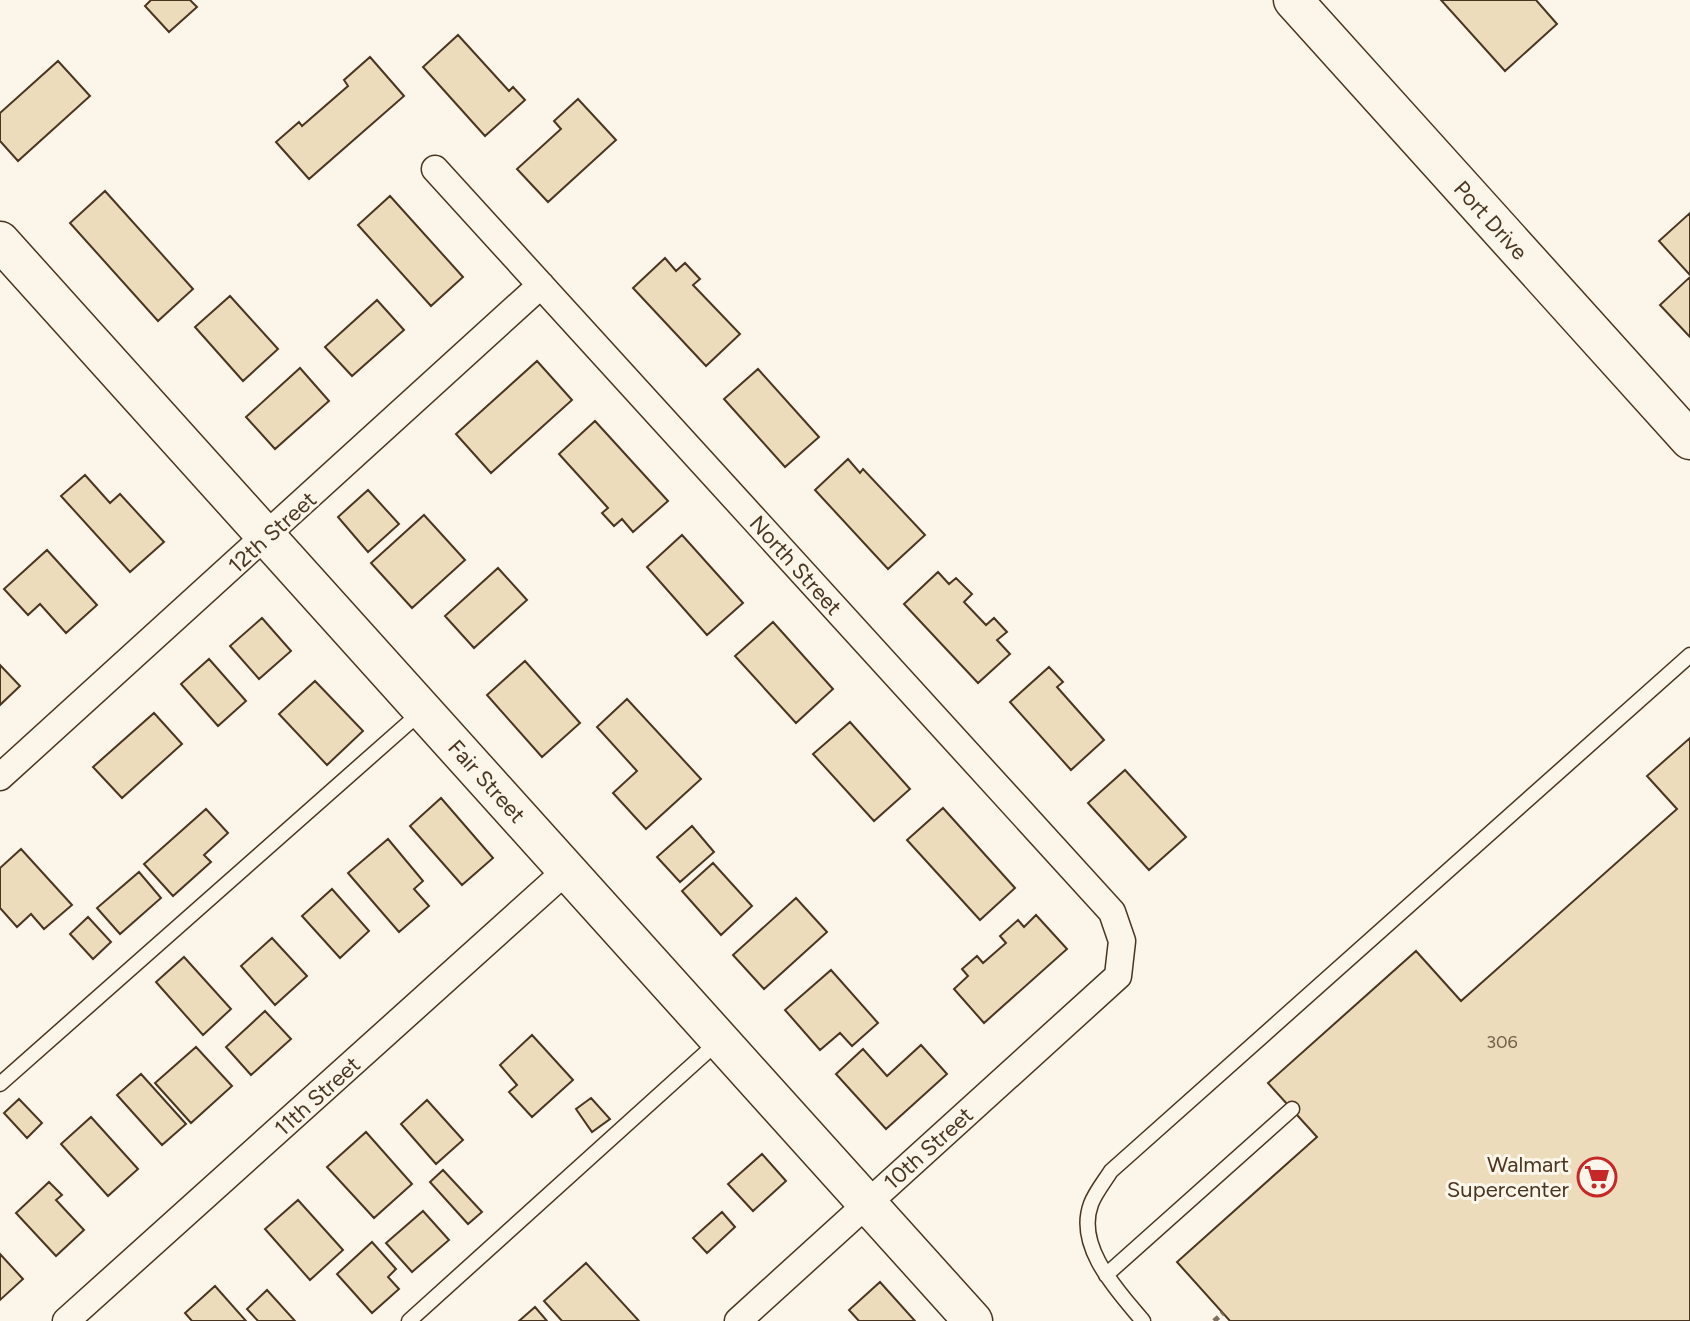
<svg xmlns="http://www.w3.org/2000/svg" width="1690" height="1321" font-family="Figtree,sans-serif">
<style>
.building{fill:#ecdcbc;stroke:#4a3520;stroke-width:2}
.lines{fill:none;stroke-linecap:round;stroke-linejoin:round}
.lane-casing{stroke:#4a3520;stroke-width:17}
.street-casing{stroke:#4a3520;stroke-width:29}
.secondary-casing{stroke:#4a3520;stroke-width:41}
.path{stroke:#7f6f5c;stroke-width:5;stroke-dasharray:6 4;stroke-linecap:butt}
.lane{stroke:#fbf6e9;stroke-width:14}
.street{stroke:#fbf6e9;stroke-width:26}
.secondary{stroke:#fbf6e9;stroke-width:38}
.labels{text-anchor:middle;stroke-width:6;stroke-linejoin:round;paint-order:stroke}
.number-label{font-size:18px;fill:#725f47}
.street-label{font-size:22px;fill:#4a3520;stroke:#fbf6e9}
.poi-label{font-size:22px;fill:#4a3520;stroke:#fbf6e9;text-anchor:end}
</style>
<rect width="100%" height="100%" fill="#fbf6e9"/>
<path class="building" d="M151 0H190L197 7 169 32 145 6Z
M1441 0H1536L1557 24 1505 71Z
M458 35 509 91 513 87 525 100 485 136 423 67Z
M370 57 404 96 309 179 276 142 299 122 302 126 348 86 344 80Z
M58 61 90 96 18 161 0 141V113Z
M578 99 616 140 548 202 517 169 561 129 554 121Z
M105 191 193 289 158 321 70 223Z
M390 196 463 277 431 306 358 225Z
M1690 213V275L1659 241Z
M665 258 676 271 685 263 700 279 693 285 740 334 706 366 633 288Z
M1690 277V337L1660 305Z
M230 296 278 349 243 381 195 327Z
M377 300 404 330 352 376 325 347Z
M537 361 572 400 491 473 456 434Z
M300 368 329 401 275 449 246 417Z
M758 369 819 437 785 467 724 399Z
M595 421 668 501 633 532 622 519 614 526 602 513 608 508 559 454Z
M848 459 860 473 863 469 925 535 888 569 815 490Z
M85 475 110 503 120 494 164 542 130 572 61 496Z
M368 490 399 524 368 552 338 517Z
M424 515 465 560 412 608 371 563Z
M682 535 743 603 707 635 647 567Z
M47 550 97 605 66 633 40 604 28 615 4 589Z
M498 568 527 600 474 648 445 616Z
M938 572 949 584 956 578 972 594 964 602 986 625 994 618 1007 632 997 640 1010 654 978 683 904 604Z
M262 618 291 651 259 679 230 646Z
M773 622 833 689 796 723 735 656Z
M209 659 246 701 218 726 181 684Z
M525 661 580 723 542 757 487 695Z
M0 665 20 686 0 705Z
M1049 667 1063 682 1057 687 1104 740 1071 770 1010 702Z
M315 681 363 731 327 765 279 714Z
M627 699 701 779 646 829 613 793 637 771 597 727Z
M154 713 182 744 122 798 93 767Z
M850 722 910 789 874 821 813 754Z
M1690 738V1321H1230L1177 1262 1317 1137 1268 1083 1416 951 1461 1001 1677 809 1647 776Z
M1125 770 1186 837 1149 870 1088 803Z
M441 798 493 858 462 885 410 826Z
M943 808 1015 888 980 920 907 840Z
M206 809 228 833 204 855 211 862 173 896 144 864Z
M692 826 714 852 680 882 657 857Z
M388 839 423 881 414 889 429 906 399 932 348 873Z
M21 849 72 905 44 929 31 914 17 927 0 908V868Z
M713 863 752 906 721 935 682 891Z
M139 872 161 898 120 934 97 908Z
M332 889 369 931 340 958 302 916Z
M796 898 827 932 764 989 733 955Z
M1036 915 1067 949 984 1023 954 989 968 976 962 969 977 956 983 963 1006 943 1000 936 1018 920 1024 927Z
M88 917 111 942 93 959 70 934Z
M272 938 307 976 275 1005 241 966Z
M184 957 231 1009 203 1035 156 982Z
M831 970 878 1023 852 1046 840 1033 820 1050 785 1010Z
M265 1011 291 1039 251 1075 226 1047Z
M532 1035 573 1080 532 1117 509 1092 517 1085 500 1065Z
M921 1045 947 1074 886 1129 836 1074 863 1049 887 1076Z
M196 1047 232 1086 191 1123 155 1083Z
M141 1074 186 1124 162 1145 117 1095Z
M591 1098 610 1119 592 1132 576 1109Z
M19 1099 42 1123 27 1138 4 1113Z
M427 1100 463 1140 436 1164 401 1124Z
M91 1117 138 1169 108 1196 61 1144Z
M366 1132 412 1184 374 1218 327 1167Z
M762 1154 786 1181 753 1211 728 1184Z
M443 1170 482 1212 468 1224 430 1182Z
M49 1182 62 1195 56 1200 84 1230 56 1256 16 1213Z
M298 1200 343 1250 310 1280 265 1229Z
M423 1211 449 1240 412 1272 386 1243Z
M722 1212 735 1227 707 1253 693 1238Z
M372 1242 396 1269 388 1277 399 1289 372 1313 337 1274Z
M0 1254 23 1279 0 1300Z
M586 1263 639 1321H562L544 1301Z
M880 1282 915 1321H859L849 1310Z
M215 1286 246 1321H192L185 1313Z
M267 1290 295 1321H258L247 1309Z
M535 1307 547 1321H519Z"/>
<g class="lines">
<g class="lane-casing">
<path id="lane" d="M0 1084 422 711
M1106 1275 1292 1109
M409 1321 720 1040
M1143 1321C1118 1291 1075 1247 1091 1204 1095 1193 1104 1182 1111 1171L1690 655"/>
</g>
<g class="street-casing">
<path id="street" d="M435 169 1112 912 1122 941 1118 976 738 1321
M0 777 541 285
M66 1321 567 870"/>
</g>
<g class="secondary-casing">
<path id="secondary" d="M1293 0 1690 440
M0 241 973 1321"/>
</g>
<path class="path" d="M1214 1321 1223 1313"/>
<use href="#lane" class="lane"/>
<use href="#street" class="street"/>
<use href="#secondary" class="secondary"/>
</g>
<defs>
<g id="supermarket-ring" transform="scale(2)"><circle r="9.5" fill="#fbf6e9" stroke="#c62828" stroke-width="1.5"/><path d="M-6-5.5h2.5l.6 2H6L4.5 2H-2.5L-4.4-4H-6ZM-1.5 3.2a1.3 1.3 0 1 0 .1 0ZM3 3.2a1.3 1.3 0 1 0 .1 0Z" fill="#c62828"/></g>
</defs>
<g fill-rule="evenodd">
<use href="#supermarket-ring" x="1597" y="1177"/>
</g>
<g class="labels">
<g class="number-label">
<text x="1502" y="1048">306</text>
</g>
<g class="street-label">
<text transform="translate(1491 220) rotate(48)" y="8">Port Drive</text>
<text transform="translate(272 532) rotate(-42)" y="8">12th Street</text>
<text transform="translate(796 565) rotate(48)" y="8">North Street</text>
<text transform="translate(487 781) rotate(48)" y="8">Fair Street</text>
<text transform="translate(317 1096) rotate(-42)" y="8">11th Street</text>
<text transform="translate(928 1148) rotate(-42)" y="8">10th Street</text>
</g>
<g class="poi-label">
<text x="1569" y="1172">Walmart<tspan x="1569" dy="25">Supercenter</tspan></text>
</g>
</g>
</svg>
